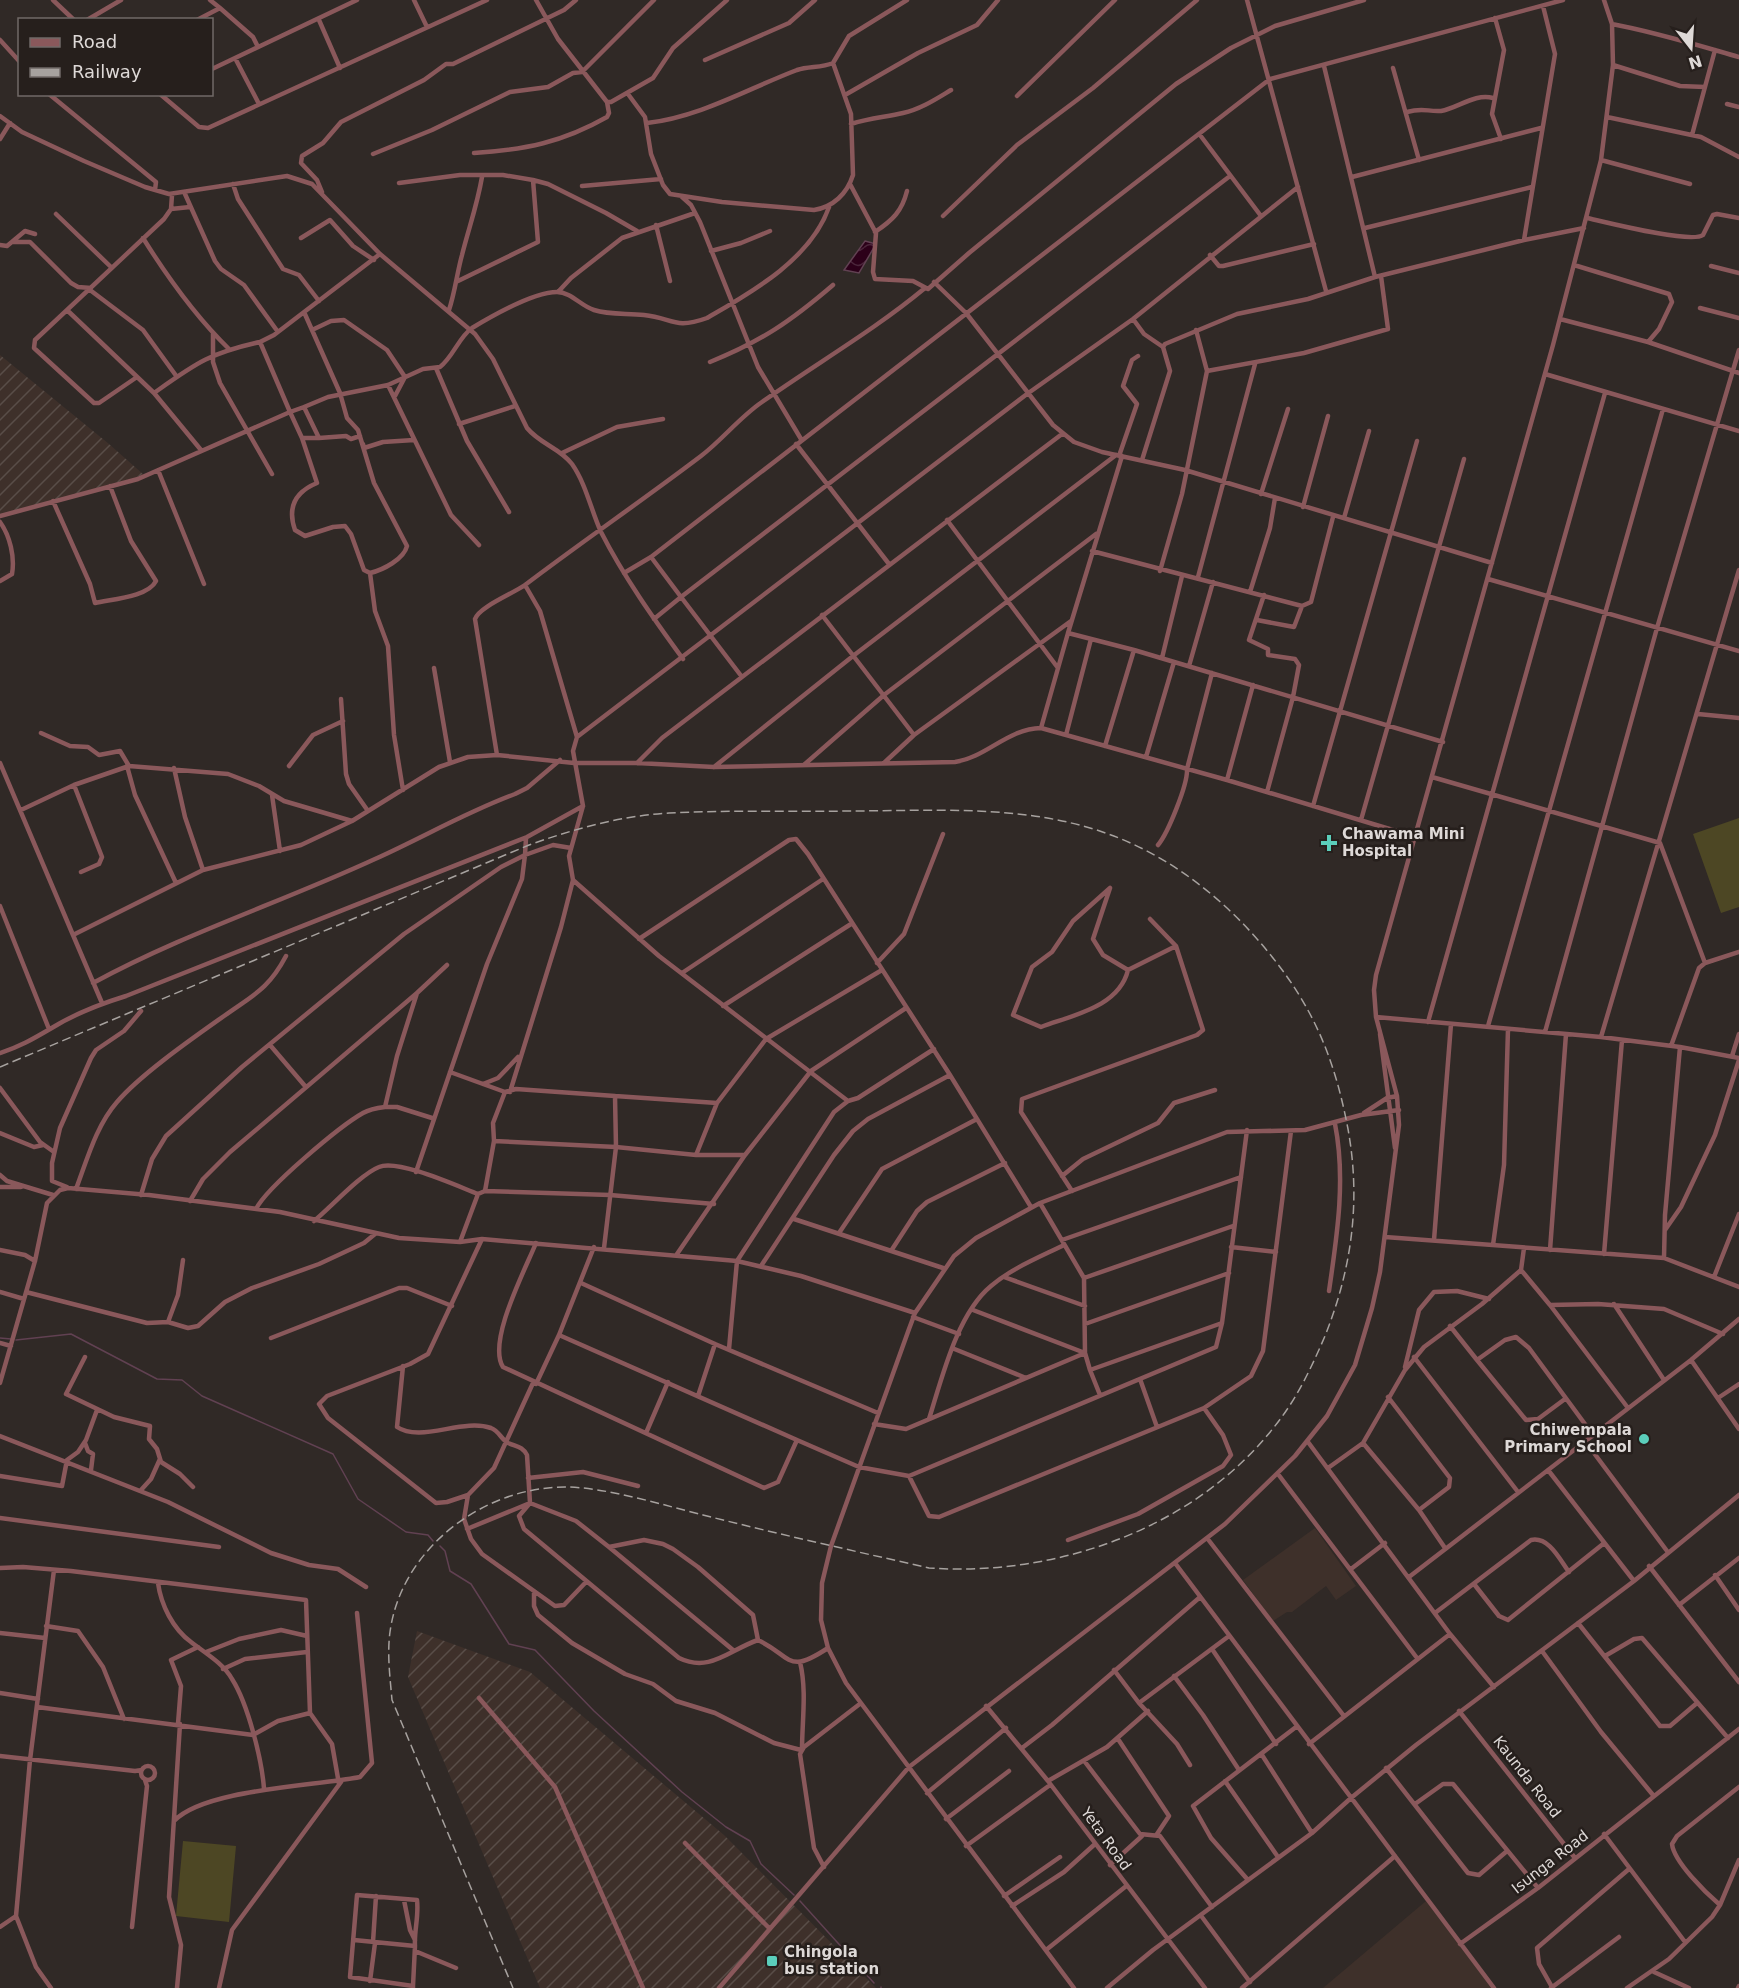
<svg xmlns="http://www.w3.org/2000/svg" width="1739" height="1988" font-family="'DejaVu Sans',sans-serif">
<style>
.built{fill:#3e302a}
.industrial{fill:url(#industrial-furrows)}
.pitch{fill:#4d4724}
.water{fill:url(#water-waves);stroke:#614152;stroke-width:1.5}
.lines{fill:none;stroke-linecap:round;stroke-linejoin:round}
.stream{stroke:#614152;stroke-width:1.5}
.street{stroke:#8a585b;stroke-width:4.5}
.rail{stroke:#a7a29f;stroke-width:1.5;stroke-dasharray:9 4.5;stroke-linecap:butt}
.poi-dot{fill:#5bcebb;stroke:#261f1c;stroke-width:2}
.labels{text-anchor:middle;stroke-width:5;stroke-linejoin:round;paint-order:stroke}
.poi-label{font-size:15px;font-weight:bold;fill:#ded9d7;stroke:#261f1c;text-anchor:start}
.street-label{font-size:15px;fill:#ded9d7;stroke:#261f1c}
</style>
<defs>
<pattern id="industrial-furrows" width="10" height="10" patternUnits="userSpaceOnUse" patternTransform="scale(1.5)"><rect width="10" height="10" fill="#3e302a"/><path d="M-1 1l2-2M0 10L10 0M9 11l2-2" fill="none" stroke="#594d48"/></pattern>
<pattern id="water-waves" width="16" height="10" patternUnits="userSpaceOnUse" patternTransform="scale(1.5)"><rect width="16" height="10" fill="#2c0019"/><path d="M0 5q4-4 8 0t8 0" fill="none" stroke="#4a253a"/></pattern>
</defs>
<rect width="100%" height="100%" fill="#302926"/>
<path class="built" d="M1315 1528 1356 1586 1336 1600 1326 1586 1292 1612H1287L1273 1621 1243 1580Z
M1426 1901 1493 1988H1323Z"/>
<path class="industrial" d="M0 355 109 444 144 475 0 515Z
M417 1631 530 1672 724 1835 876 1988H540L408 1677Z"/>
<path class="pitch" d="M1739 818V907L1721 913 1693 834Z
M183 1841 236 1846 229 1922 176 1916Z"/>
<path class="water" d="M865 241 876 244 859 273 844 270Z"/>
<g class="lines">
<path class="stream" d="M0 1338 11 1339
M16 1340 71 1334 157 1379 182 1380 202 1396 333 1454 358 1499 406 1532 428 1535 433 1541
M440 1546 445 1551 450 1571 471 1584 509 1644 535 1650 594 1711 682 1792 726 1827 750 1841 761 1864 794 1895
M800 1901 874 1983
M881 1987V1988"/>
<path class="street" d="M53 0 74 20
M210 0 220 8
M414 0 427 27
M536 0 558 39 607 102H611L653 78 673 48 727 0
M1247 0 1326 291
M1495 18 1504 50 1492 114 1501 139
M87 20 121 0
M197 20 220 8 253 37 258 47
M319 20 340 68
M1612 24C1655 32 1697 45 1739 57
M0 40 20 62
M235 58 259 104
M705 60 789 23 815 0
M1613 65 1680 86 1705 87
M1324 66 1375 277
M1393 68 1419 160
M212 69 357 0
M49 94 156 182 155 190
M160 94 199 127 208 128 487 0
M628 94 645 117 651 154 663 185 670 194 722 202 814 210C833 207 847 194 853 175L851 114 833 63
M845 95 918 53 977 25 998 0
M1017 96 1115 0
M1727 104 1739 107
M1407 112C1424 107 1427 112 1441 111 1458 108 1475 93 1493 98
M0 116 22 132 84 161 145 187 169 194 287 176 312 184 380 254 475 334 493 359 527 428C540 444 560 448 572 464 586 484 591 510 601 532 624 577 653 618 683 659
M1607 117 1701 137 1739 157
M647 123C700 117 747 89 797 70 809 66 821 68 833 63L849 36 907 0
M851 124C869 118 886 117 903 113 921 109 936 99 951 90
M1200 135 1261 216
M1692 135 1715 50
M0 139 10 123
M474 153C525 150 563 142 607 117L609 113 607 102
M373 154 432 130 510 92 548 87 573 73 582 72 654 0
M1601 160 1690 184
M1352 177 1541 128
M399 183 460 175H503L533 180 548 184 606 213 637 231
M233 184 238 199 283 269 299 275 319 301
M850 184 876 233 873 272 875 279 913 281 928 289 969 253 1176 84 1231 48 1275 26 1364 0
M582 186 661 179
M322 192 317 180 301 163 302 156 323 143 341 122 424 80 446 64H453L564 10 576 0
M185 194 215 261 221 269 244 285 278 332
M681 196 691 205 700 222 758 367 801 439
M171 209 190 207
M56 214 112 268
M943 216 1017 145 1093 88 1197 0
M1587 218C1605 222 1691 244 1703 235L1713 215 1717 214 1739 218
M656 225 670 281
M1365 228 1532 187
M875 232C893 220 902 211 907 191
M143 238C168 278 195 316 229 349
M301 238 330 220 353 246 374 260
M1524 240 1555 54 1543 6
M12 242H30L71 283 78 287 91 288
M0 245 7 246 25 231 35 234
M711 251 741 243 770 231
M1210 255 1219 266H1223L1314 244
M1574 265 1669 294 1672 302 1659 329 1648 342
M1711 266 1739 273
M458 281 538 242 533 180
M934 282 966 313 1053 425 1074 442 1102 452 1185 470 1492 563
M90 290 143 330 177 377
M558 292 571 278 622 238 695 213
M1700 308 1739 318
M449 310C455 292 457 273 462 255 469 227 477 206 482 177
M68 311 154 393 201 450
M304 312 340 393 347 418 358 430 374 483 407 546C404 559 383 570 370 573
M1133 319 1144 334 1163 347
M1560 319 1648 342 1739 373
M312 330 331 321 344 320 387 350 405 377 395 396
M1196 330 1207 371
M213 334V362L220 383 272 474
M710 362C762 341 791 321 833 285
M436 368 467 441 509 512
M1545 374 1739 431
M137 377 99 403H94L34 348 35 340 164 219 171 209 172 195
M388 385 451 515 479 545
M154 393C195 364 209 353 260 342
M304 407 328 397 388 385 423 369 440 367C453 357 459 337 472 328 492 316 534 292 557 292 571 292 581 306 594 310 610 315 627 313 644 315 673 318 674 330 707 318 752 292 811 259 829 207
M459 424 515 406
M302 438 317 483C295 492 287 507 295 530L305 536 333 527 345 526 351 534 364 570 370 573
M319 438H302L290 412 304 407 319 438 346 436 351 439 360 436
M363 444 364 448 383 442 414 440
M796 444 889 564
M562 453 617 427 663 419
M1119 456 1137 404 1123 386 1132 360 1138 356
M1142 460 1170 371 1163 347 1165 344 1237 314 1308 299 1375 277 1524 240 1584 228
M158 470 204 584
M1261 494 1288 409
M53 501 90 584 95 603C112 599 148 597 156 581L131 541 110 486
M1303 507 1328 416
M0 516 138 479 290 412 260 342 274 335 380 254
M1344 518 1369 431
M947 520 1058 668
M0 522C10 536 15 557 12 574L0 581
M1092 551 1302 606 1311 602 1333 517
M651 557 681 597 1230 176
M1160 571 1182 494 1207 371 1304 353 1388 329 1381 276
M370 573 375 611 388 646 394 735 403 790
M624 573 651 557 1270 79 1563 0
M1198 577 1255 364
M1488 579 1739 651
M1250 592 1270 528 1275 498
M1264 595 1249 640 1268 649V655L1295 659 1299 665 1293 697 1267 792
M822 615 914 735
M1257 620 1294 627 1302 606
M1068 633 1122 456
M1162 658 1182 576
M1189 666 1213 582
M434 668 450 762
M742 677 1062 434
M341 699 346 774 349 784 368 811
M1698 714 1739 718
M1041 728 1068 633 1134 650 1443 742
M41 733 70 746 88 747 99 755 120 751 129 766 228 774 259 786 284 801 352 821
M1066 735 1091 639
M577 737 540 611 525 585C583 541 643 500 701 456 722 440 740 417 762 402 817 363 873 331 925 288
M1105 746 1134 650
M497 755 475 619C479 607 512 594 525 585
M1146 757 1174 662
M885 762 914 735 1071 621
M0 763 73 935 203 870 301 845 352 821 439 767 468 757 497 755 574 763H637L714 767 955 762C987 757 1007 729 1041 728L1227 780 1416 837
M637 763 662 738 742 677 681 597 654 619
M805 764 884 695 1096 534
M127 766 135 795 176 883
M289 766 313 735 343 721
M714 767 853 656 1116 455
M174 768 185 817 203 870
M1432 777 1660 843 1705 963
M1227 780 1253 685
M74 785 102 857 99 864 81 872
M272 795 280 851
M1313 806 1417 441
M21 810 74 785 129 766
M1361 820 1464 459
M526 838 525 855 553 845 571 848
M1158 845C1168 833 1188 784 1187 769L1212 673
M573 880 659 956 848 1101 858 1098 934 1049
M1110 888 1073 921 1052 952 1032 967 1013 1015 1041 1027C1073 1015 1119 1007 1128 970L1176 946
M1110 888 1093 939 1103 955 1128 970
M0 906 49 1029
M73 935 102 1003
M639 939 789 840 796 839 808 854 950 1075 1031 1207
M877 963 904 934 943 834
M682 973 823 879
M93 983C183 934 282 902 375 859 422 838 466 812 515 794L527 788 560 760
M723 1006 851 924
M1376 1017 1601 1037 1680 1047 1739 1058
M1428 1022 1605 393
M1488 1026 1663 409
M1545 1032 1657 628 1739 350
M1380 1034 1395 1148
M1601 1037 1739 570
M270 1045 305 1086
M1671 1046 1699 968 1705 963 1739 952
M0 1053C19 1047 33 1039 50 1029 74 1014 100 1004 126 996L527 837 583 806
M1732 1056 1739 1034
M450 1072 505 1092
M483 1084 498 1078 518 1057
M0 1088 40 1142 54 1152
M510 1092 561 927 573 880 569 856 583 806 573 751 577 737 1027 394 1133 319 1298 187
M1364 1113 1387 1098 1397 1096
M432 1118 397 1107H385L397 1056 417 993 447 965
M0 1133 34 1147 43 1145
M494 1141 493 1123 505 1092 516 1089 615 1096
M696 1155H745
M0 1175 7 1181 53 1195
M1062 1176 1083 1159 1158 1123 1174 1103 1215 1090
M0 1187H21
M67 1187 52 1181V1163L60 1128 91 1058 96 1050 124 1031 141 1011
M76 1189C87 1160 96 1126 117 1102 141 1074 193 1038 224 1016 253 995 268 990 286 956
M485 1191 610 1195 714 1204
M1072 1191 1021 1112 1022 1099 1197 1035 1203 1030 1176 946 1150 919
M141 1195 152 1159 166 1136 242 1067 404 934 501 867 525 855 522 879 487 964 416 1172
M190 1201 203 1179 230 1152 417 993
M256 1209C267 1187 340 1126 363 1113 370 1109 377 1108 385 1107
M794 1219 943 1268
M314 1221C331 1207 361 1174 379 1167 398 1159 457 1186 478 1194
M1665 1230 1681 1207 1715 1135 1739 1060
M839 1233 882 1169 977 1119
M1385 1237 1664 1258 1739 1287
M1062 1240 1241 1177
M1434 1240 1451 1024
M460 1242 478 1194 485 1191 494 1141 616 1147 696 1155 717 1103 766 1039 882 970
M536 1243C525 1270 487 1342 503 1367L764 1488 778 1482 797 1440 859 1467 909 1476 1216 1347 1222 1323 1247 1130
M1493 1245 1504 1165 1508 1029
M594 1247 559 1335 797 1440
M1231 1247 1276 1252
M604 1248 616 1147 615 1096 717 1103
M1524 1248 1521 1270 1550 1305 1598 1304 1664 1309 1723 1334
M0 1250 25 1255 35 1261
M1550 1250 1566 1034
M891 1251 917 1211 927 1202 1005 1163
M677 1254 745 1155 811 1071 906 1008
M1604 1254 1622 1040
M1664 1258 1665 1215 1680 1047
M761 1266 834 1155 853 1131 868 1119 950 1075
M1004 1277 1085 1306
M1714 1277 1739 1214
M1084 1278 1233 1226
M581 1283 715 1344 878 1413
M1329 1291C1337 1236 1346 1179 1335 1124
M0 1292 24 1299
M26 1292 147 1323 168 1322 188 1328 198 1326 225 1302 252 1288 319 1264 364 1243 375 1234
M1614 1304 1664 1380
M1550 1305 1628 1408
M973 1310 1085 1353 1090 1370 1222 1323
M913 1317 959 1334
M168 1322 178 1295 183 1260
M1085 1324 1229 1273
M1450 1326 1477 1360 1505 1340 1516 1337 1529 1348 1593 1435
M271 1338 399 1288H407L452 1306
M0 1343 11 1346
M952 1348 1026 1378
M729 1349 737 1261 834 1112 848 1101
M85 1357 66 1394 114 1417 150 1426 149 1439 157 1449 161 1462 180 1474 193 1487
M1414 1357 1518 1492
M1477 1360 1526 1420 1538 1419 1565 1399
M1691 1360 1739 1429
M403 1366 397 1427C421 1443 462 1418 491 1428 499 1431 501 1439 508 1443 517 1447 522 1446 527 1455L530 1503
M1405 1367 1419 1310 1434 1292 1457 1291 1489 1299
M1090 1370 1100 1395
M1140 1379 1157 1427
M0 1383 35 1261 47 1203 60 1190 68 1188 149 1195 280 1212 399 1238 460 1242 482 1239 737 1261 801 1276 915 1313
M533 1383 494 1468 468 1495 464 1519 471 1539 482 1554 555 1606 564 1605 586 1582
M536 1384 559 1335
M698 1396 715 1344
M1388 1397 1450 1478 1449 1487 1419 1510 1445 1548
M1718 1398 1739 1384
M929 1419C942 1378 957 1314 991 1286 1012 1268 1040 1257 1064 1245
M874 1424 906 1429 1085 1353 1084 1278 1040 1203
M646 1433 668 1382
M0 1436 168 1502 271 1553 309 1565 338 1569 366 1587
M1585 1441 1667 1551
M1308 1442 1450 1634 1494 1687
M85 1443 88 1451 93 1454 91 1470
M1363 1443 1419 1510
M1328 1468 1363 1443 1405 1370 1424 1347 1482 1304 1521 1270
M1548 1470 1634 1581
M1278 1474 1417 1658
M0 1476 62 1486 67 1460 78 1452 86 1440 97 1410
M909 1476 929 1516 939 1517 1204 1408 1251 1376 1263 1351 1291 1131
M528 1478 583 1472 638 1486
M141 1490 151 1479 160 1459
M468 1495 447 1502 436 1503 328 1418 319 1404 327 1396 410 1364 428 1354 482 1239
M530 1503 519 1516 524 1529 679 1658C710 1673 729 1650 758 1640 793 1657 787 1675 828 1648
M0 1518 219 1547
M467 1529 530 1503 576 1521 609 1547 644 1540 663 1544 673 1549 698 1567 753 1615 758 1640
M1207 1538 1344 1716
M1068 1540 1138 1514 1223 1466 1231 1455 1223 1435 1204 1408
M609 1547 733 1650
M1175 1563 1494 1988
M1649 1566 1739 1682
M0 1568 23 1567 71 1571 306 1600 310 1713 332 1744 339 1784
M1351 1569 1385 1543
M1715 1575 1739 1610
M1409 1577 1691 1360 1739 1319
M158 1583C161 1605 173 1629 191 1642 205 1653 223 1663 232 1679 248 1704 262 1760 264 1789
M1474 1584 1499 1616 1508 1620 1603 1544
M534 1591V1606L538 1615 572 1643 625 1674 653 1684 676 1701 715 1713 774 1743 801 1750
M1679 1605 1739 1558
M1435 1613 1531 1540C1549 1536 1560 1560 1569 1572
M1578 1623 1660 1726H1670L1697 1703
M46 1626 78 1631 103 1667 124 1719
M0 1633 45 1638
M1212 1649 1276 1744
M1542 1651 1601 1732 1653 1795
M206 1652 239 1639 281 1630 307 1636
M1605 1656 1634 1639 1642 1638 1728 1738
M800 1662C807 1691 802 1721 802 1750
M223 1669 245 1659 307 1652
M1114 1670 1139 1703 1177 1744 1190 1765
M1174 1676 1203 1715 1239 1770
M0 1693 38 1699
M479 1698 555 1787 643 1988
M1139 1703 1229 1636
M986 1706 1048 1781 1205 1988
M37 1707 253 1735 278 1721 310 1713
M1459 1711 1575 1858
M178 1724 181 1686 171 1660 198 1647
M1118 1739 1169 1816 1157 1834
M1309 1744 1450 1634
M1022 1748 1052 1725 1199 1598
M1262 1755 1312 1833
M0 1756 135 1771 142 1770
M1085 1762 1140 1834 1160 1836 1212 1907
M141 1773a7 7 0 1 1 14 0a7 7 0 1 1-14 0Z
M1386 1768 1468 1873 1479 1875 1507 1851
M1048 1781 1107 1747 1148 1711
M1225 1781 1278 1857
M927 1793 1006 1728
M1415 1804 1443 1784H1453L1538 1888
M946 1819 1009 1771
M174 1821C204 1789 315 1786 360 1777L372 1763 357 1613
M1604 1834 1685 1942
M685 1843 770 1929
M966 1846 1050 1785
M1110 1865 1142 1836
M824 1867 814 1848 800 1754 804 1747 861 1703
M1248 1880 1211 1838 1193 1806 1296 1727
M1004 1896 1060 1857
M404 1900 410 1930 415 1940
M1720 1905C1706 1893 1674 1862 1672 1844L1677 1836 1739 1787
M1012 1906 1064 1872 1095 1844
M1202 1917 1250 1982
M0 1927 16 1916
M132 1927 147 1786 145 1780
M354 1940 415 1946
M373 1942 376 1896
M1460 1944 1538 1888 1739 1729
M1046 1950 1125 1887
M415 1951 456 1968
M1654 1972 1689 1988
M370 1981 375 1943
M1552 1987 1539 1964 1537 1948 1629 1869
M51 1988 36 1967 16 1916 30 1760 54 1570
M177 1988 181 1945 169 1897 180 1724
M219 1988 232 1930 341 1782
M413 1988V1986L415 1946C414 1931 419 1916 417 1900L357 1895 350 1977 413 1986
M719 1988 909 1767 1225 1524 1295 1456 1327 1416 1355 1365 1372 1308 1380 1272 1399 1125 1397 1096 1376 1017 1374 990 1376 975 1553 345 1601 160 1613 65 1612 24 1604 0
M1074 1988 846 1683 828 1648 821 1620 822 1583 831 1546 909 1329 915 1313 954 1256 976 1238 1040 1203 1227 1132 1305 1130 1361 1115 1399 1110
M1107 1988 1153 1950 1312 1833 1351 1798 1416 1745 1634 1581 1739 1495
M1242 1988 1395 1856
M1551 1988 1619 1937
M1627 1988 1669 1959 1712 1917 1720 1905 1739 1860
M1738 1988 1739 1986"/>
<path class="rail" d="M0 1067 529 845C574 829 620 816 669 813 728 810 788 812 847 811 925 811 1007 805 1083 826 1158 846 1221 894 1269 953 1314 1008 1335 1060 1348 1129 1361 1201 1352 1268 1325 1336 1313 1364 1299 1394 1281 1418 1201 1527 1059 1577 929 1568 854 1551 778 1534 703 1515 663 1505 605 1487 565 1487 483 1487 401 1549 390 1632 387 1654 390 1677 392 1700L513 1988"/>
</g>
<g class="poi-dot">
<path d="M1326 834h6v6h6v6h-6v6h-6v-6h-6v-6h6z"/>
<circle cx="1644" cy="1439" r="6"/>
<rect x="766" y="1955" width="12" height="12" rx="3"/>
</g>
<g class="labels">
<g class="poi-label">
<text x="1342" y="839">Chawama Mini<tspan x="1342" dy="17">Hospital</tspan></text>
<text x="1632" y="1435" text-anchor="end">Chiwempala<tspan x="1632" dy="17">Primary School</tspan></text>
<text x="784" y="1957">Chingola<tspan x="784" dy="17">bus station</tspan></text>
</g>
<g class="street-label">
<text transform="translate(1527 1777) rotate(52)" y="5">Kaunda Road</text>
<text transform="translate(1106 1839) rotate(54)" y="5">Yeta Road</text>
<text transform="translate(1550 1862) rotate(-38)" y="5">Isunga Road</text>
</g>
</g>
<rect x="18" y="18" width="195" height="78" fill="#261f1c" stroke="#706967" stroke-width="1.5"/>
<rect x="30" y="38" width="30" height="9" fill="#8a585b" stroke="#706967" stroke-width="1.5"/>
<text x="72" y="48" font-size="18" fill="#ded9d7">Road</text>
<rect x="30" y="68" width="30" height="9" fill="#a7a29f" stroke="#706967" stroke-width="1.5"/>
<text x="72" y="78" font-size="18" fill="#ded9d7">Railway</text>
<g transform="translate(1691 48) rotate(163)" stroke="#261f1c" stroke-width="4.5" paint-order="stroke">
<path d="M0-4.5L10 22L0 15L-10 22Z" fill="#ded9d7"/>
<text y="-9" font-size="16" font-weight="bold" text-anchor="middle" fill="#ded9d7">N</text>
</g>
</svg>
